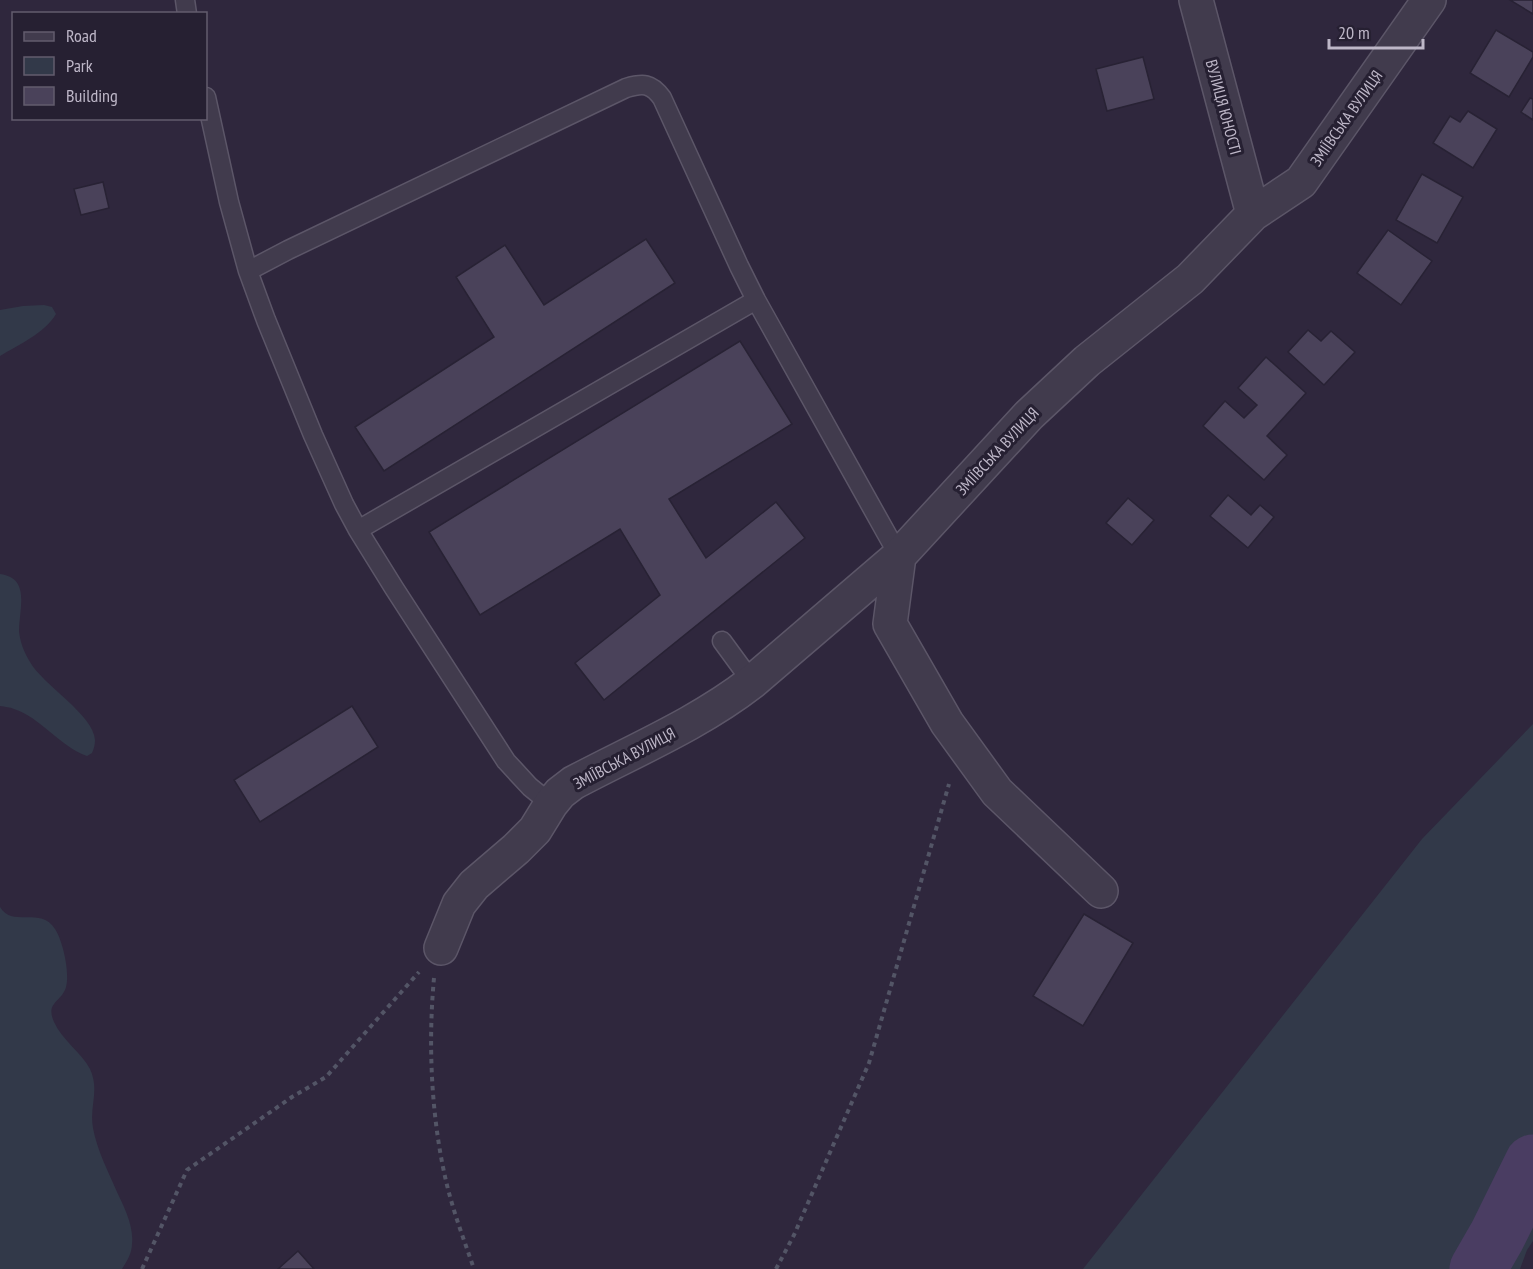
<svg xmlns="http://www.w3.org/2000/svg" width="1533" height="1269" font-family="'PT Sans Narrow',sans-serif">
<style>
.green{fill:#323949}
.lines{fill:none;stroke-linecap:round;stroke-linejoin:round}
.river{stroke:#4a3d62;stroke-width:57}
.building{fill:#4a425a;stroke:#282234;stroke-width:1.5}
.service-casing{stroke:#5c5668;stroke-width:21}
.minor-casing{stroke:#5c5668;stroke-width:36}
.path{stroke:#535566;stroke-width:4;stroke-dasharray:4.5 4.5;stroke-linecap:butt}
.service{stroke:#413b4d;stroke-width:18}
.minor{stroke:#413b4d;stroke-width:33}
.labels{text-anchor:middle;stroke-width:6;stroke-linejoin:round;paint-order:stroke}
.street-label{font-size:16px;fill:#beb7c8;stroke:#262032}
</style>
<rect width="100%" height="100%" fill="#2f273d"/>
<path class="green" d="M44 305 52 307 56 314C45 333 18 345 0 356V310L23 306Z
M0 574C31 578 19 609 19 631 20 642 24 652 30 662 43 685 94 715 95 740 95 744 94 749 92 753L87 756C59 746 40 717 14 709 10 707 5 707 0 706Z
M1533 724V1241L1527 1250 1520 1269H1083L1422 839Z
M0 907C12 928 41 906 55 929 63 941 70 973 66 987 62 1002 45 1002 54 1022 62 1040 81 1052 90 1069 100 1091 89 1106 93 1128 97 1150 108 1171 117 1192 124 1207 134 1226 132 1244 132 1253 127 1261 122 1269H0Z"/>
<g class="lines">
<path class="river" d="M1478 1269 1497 1236 1533 1163"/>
</g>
<path class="building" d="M1510 0H1533V14Z
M1496 30 1533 52V57L1509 97 1470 73Z
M1143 57 1154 99 1107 111 1096 69Z
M1530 98 1533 99V120L1521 112Z
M1468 111 1497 129 1473 168 1433 143 1450 116 1460 122Z
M1422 174 1463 197 1437 243 1396 220Z
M103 182 109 208 81 215 74 189Z
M1388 230 1432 261 1401 305 1357 273Z
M646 239 675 283 384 471 355 427 494 337 456 277 505 245 544 305Z
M1308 330 1321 341 1331 331 1355 352 1324 385 1288 352Z
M740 341 792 424 669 499 706 558 776 502 805 538 604 700 575 663 660 595 620 529 480 615 429 532Z
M1266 357 1306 393 1267 436 1287 455 1264 480 1203 426 1225 401 1244 418 1257 405 1238 388Z
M1228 495 1251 515 1260 505 1274 517 1248 548 1210 516Z
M1128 498 1154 520 1132 545 1106 523Z
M352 706 378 747 260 822 234 780Z
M1084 914 1133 943 1083 1026 1033 996Z
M298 1251 314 1269H278Z"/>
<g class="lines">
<g class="service-casing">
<path id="service" d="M185 0 187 14
M206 97 229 202 248 271
M358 530 756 300
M722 641 752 682
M551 804 530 787 506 761 394 588 358 530 344 504 313 435 266 320 248 271 288 250 626 88C643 83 651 83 662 98L739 266 756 300 899 556"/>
</g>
<g class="minor-casing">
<path id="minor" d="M1196 0 1253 214
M899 556 890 624 947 723 997 792 1101 891
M441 948 459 904 474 885 516 849 535 830 551 804 560 793 573 783C633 751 698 724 752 682L899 556 1029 415 1087 361 1190 279 1253 214 1301 182 1429 0"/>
</g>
<path class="path" d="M434 978C428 1043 431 1116 446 1181 453 1211 464 1240 474 1269
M142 1269 187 1170 292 1097 326 1077 419 972
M776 1269 794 1235 869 1063 949 784"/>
<use href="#service" class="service"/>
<use href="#minor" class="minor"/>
</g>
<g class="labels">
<g class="street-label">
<text transform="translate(1224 107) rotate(75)" y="6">ВУЛИЦЯ ЮНОСТІ</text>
<text transform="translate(1346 118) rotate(-55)" y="6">ЗМІЇВСЬКА ВУЛИЦЯ</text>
<text transform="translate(997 451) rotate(-47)" y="6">ЗМІЇВСЬКА ВУЛИЦЯ</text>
<text transform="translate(624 758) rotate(-28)" y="6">ЗМІЇВСЬКА ВУЛИЦЯ</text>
</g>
</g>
<rect x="12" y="12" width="195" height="108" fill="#262032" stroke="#635c6e" stroke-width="1.5"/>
<rect x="24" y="32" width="30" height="9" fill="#413b4d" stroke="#635c6e" stroke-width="1.5"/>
<text x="66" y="42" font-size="18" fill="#beb7c8">Road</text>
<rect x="24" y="57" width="30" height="18" fill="#323949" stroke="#635c6e" stroke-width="1.5"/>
<text x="66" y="72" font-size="18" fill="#beb7c8">Park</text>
<rect x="24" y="87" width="30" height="18" fill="#4a425a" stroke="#635c6e" stroke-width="1.5"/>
<text x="66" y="102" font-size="18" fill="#beb7c8">Building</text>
<path d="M1329 39v9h94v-9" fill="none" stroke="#beb7c8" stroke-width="3"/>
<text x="1338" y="39" font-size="18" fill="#beb7c8" stroke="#262032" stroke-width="4.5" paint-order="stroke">20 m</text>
</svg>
